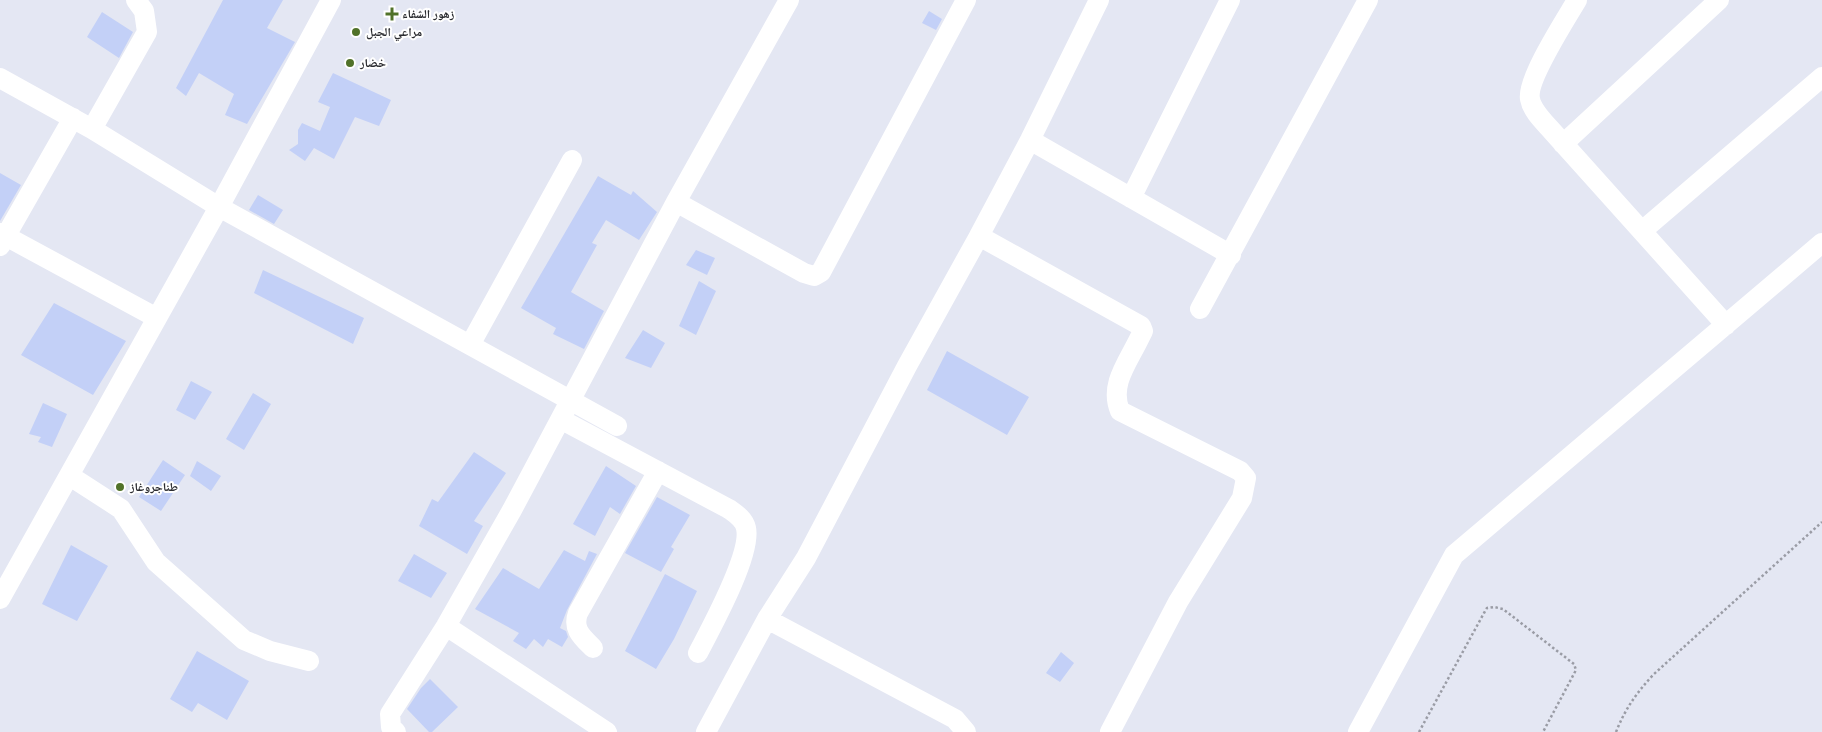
<svg xmlns="http://www.w3.org/2000/svg" width="1822" height="732" font-family="Overpass,'Noto Naskh Arabic',sans-serif">
<style>
.building{fill:#c3d0f7}
.lines{fill:none;stroke-linecap:round;stroke-linejoin:round}
.path{stroke:#9a9ca5;stroke-width:2.5;stroke-dasharray:2.5 2.5;stroke-linecap:butt}
.minor{stroke:#fff;stroke-width:20}
.poi-dot{fill:#517229;stroke:#fff;stroke-width:2}
.labels{text-anchor:middle;stroke-width:4;stroke-linejoin:round;paint-order:stroke}
.poi-label{font-size:12px;font-weight:bold;fill:#2b2c30;stroke:#fff;text-anchor:start}
</style>
<rect width="100%" height="100%" fill="#e4e7f3"/>
<path class="building" d="M223 0H283L267 28 295 42 247 124 225 115 234 94 199 73 186 96 176 88Z
M929 11 942 19 936 30 922 23Z
M102 12 133 32 119 58 87 37Z
M333 73 391 100 379 126 355 117 334 159 314 148 305 161 289 150 298 144V130L302 123 320 131 330 107 318 102Z
M0 173 21 185 0 221Z
M598 176 631 195 633 191 657 212 639 240 606 220 592 243 597 245 571 292 604 311 584 349 553 334 556 328 521 308Z
M258 195 283 210 274 224 249 210Z
M696 250 715 258 707 275 686 265Z
M263 270 364 318 353 344 254 293Z
M699 281 716 291 696 335 679 326Z
M54 303 126 341 93 395 21 355Z
M643 330 665 343 651 368 625 358Z
M947 351 1029 397 1007 435 927 390Z
M191 381 212 392 195 420 176 410Z
M253 393 271 404 244 450 226 439Z
M43 403 67 414 52 447 38 442 41 437 29 434Z
M474 452 506 473 474 521 483 526 467 554 419 526 432 499 438 502Z
M163 460 185 475 161 511 139 497Z
M197 461 221 476 211 491 190 476Z
M606 466 636 486 620 514 610 507 595 536 573 524Z
M657 497 690 515 671 547 674 549 661 572 625 553Z
M71 545 108 566 77 621 42 604Z
M564 550 585 561 589 551 597 554 567 610 560 628 566 631 568 637 562 647 548 639 543 647 534 639 526 649 513 641 519 633 475 609 503 568 539 589Z
M414 554 447 573 431 598 398 581Z
M665 574 697 591 674 639 656 669 625 651Z
M197 651 249 681 227 720 198 703 192 712 170 699Z
M1061 652 1074 663 1060 682 1046 673Z
M430 679 458 707 432 732H429L407 709 421 688Z"/>
<g class="lines">
<path class="path" d="M1419 732 1484 613 1487 608 1494 607 1503 609 1574 664 1576 670 1543 732
M1616 732C1625 709 1637 692 1654 674L1822 522"/>
<path class="minor" d="M1099 0 1030 140 979 236 1141 326 1143 331 1139 339C1128 362 1109 385 1120 411L1240 471 1246 478 1242 498 1178 602 1110 732
M1577 0C1566 19 1526 80 1530 99 1532 111 1544 122 1552 131L1726 325
M0 78 92 129 219 207 617 426
M92 129 147 32 144 11 136 0
M1030 140 1231 255
M1563 144 1719 0
M1131 198 1230 0
M676 202 804 273 814 276 821 272 966 0
M1642 231 1822 77
M0 233 157 318
M0 246 73 118
M1200 309 1368 0
M470 345 572 160
M562 420 729 509C736 514 744 519 746 528 752 554 711 628 698 653
M70 476 121 509 156 562 244 640 270 651 309 661
M0 599 219 207 331 0
M767 619 955 719 966 732
M446 626 607 732
M593 648C582 637 572 629 578 613L658 471
M396 732 391 727 390 714 446 626 512 510 676 202 789 0
M706 732 767 619 806 558 907 366 979 236
M1358 732 1454 555 1822 243"/>
</g>
<g class="poi-dot">
<path d="M389.5 6.5h5v5h5v5h-5v5h-5v-5h-5v-5h5z"/>
<circle cx="356" cy="32" r="5"/>
<circle cx="350" cy="63" r="5"/>
<circle cx="120" cy="487" r="5"/>
</g>
<g class="labels">
<g class="poi-label">
<text x="402" y="18">زهور الشفاء</text>
<text x="366" y="36">مراعي الجبل</text>
<text x="360" y="67">خضار</text>
<text x="130" y="491">طناجروغاز</text>
</g>
</g>
</svg>
